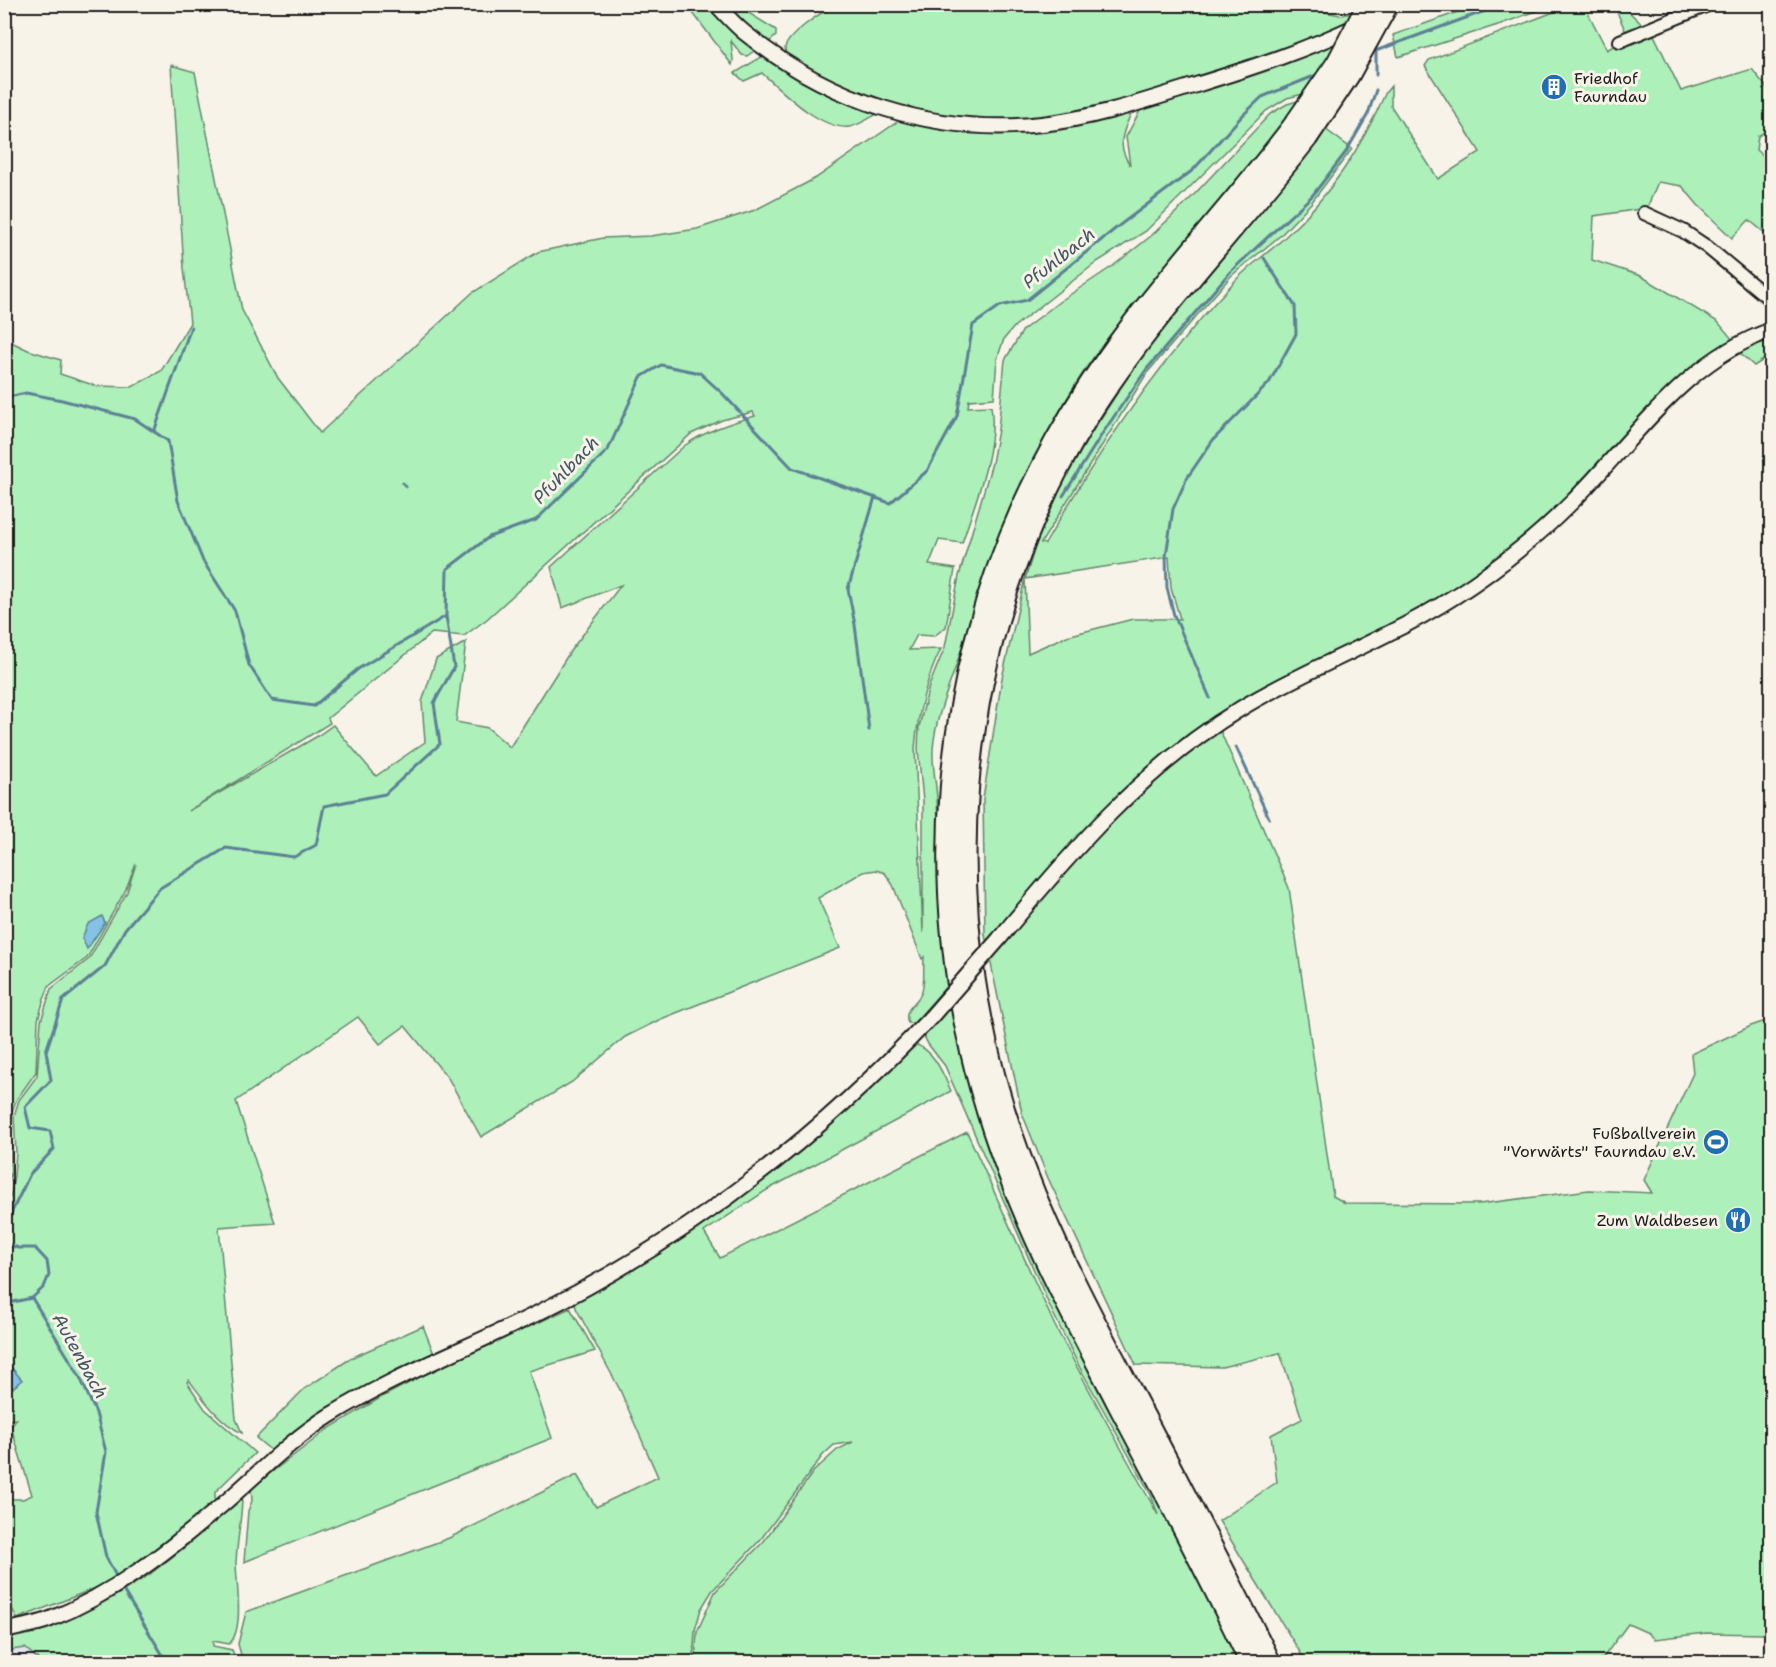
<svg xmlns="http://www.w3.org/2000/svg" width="1776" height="1667" font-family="'Shantell Sans',sans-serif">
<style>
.built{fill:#e2e5eb}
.green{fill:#adf0ba;stroke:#64866b;stroke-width:1.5;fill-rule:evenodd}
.water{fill:#85c2e5;stroke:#5b8095;stroke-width:1.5}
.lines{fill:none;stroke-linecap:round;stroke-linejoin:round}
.stream{stroke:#5b8095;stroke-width:3}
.minor-casing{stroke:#1c1c1c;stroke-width:16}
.tertiary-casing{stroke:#1c1c1c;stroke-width:18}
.trunk-casing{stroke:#1c1c1c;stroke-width:24}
.minor{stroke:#f7f3e8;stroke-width:12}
.tertiary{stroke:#f7f3e8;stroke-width:14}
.trunk{stroke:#f7f3e8;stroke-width:20}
.tertiary-bridge-casing{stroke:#1c1c1c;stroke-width:18;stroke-linecap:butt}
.trunk-bridge-casing{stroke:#1c1c1c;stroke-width:24;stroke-linecap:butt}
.tertiary-bridge{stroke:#f7f3e8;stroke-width:14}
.trunk-bridge{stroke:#f7f3e8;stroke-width:20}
.labels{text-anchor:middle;stroke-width:6;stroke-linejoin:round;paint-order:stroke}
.poi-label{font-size:16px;fill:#1c1c1c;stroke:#f7f3e8;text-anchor:end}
.water-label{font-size:18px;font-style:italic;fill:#415662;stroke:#f7f3e8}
</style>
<rect width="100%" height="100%" fill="#f7f3e8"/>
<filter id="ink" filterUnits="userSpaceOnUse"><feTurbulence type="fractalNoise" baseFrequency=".0167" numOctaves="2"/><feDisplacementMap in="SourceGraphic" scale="12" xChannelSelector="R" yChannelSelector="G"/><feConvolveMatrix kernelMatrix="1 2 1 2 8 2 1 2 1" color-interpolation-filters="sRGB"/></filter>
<g filter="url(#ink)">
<path class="built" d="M25 1648 39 1659V1662H5V1651Z"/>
<path class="green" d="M979 4H1325L1320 11 1340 15 1354 13 1347 26 1294 46 1188 79 1141 98 1086 112 1013 122 933 116 849 91 786 57C786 56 785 49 785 48 787 36 819 13 830 9H926Z
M1621 4 1655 37 1681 91 1752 69 1771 93V128L1758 136 1756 150 1771 163V238L1749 220 1732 238 1698 205 1682 186 1658 182 1647 208 1594 216 1592 260 1641 276 1718 322 1733 340 1697 366 1572 502 1469 587 1224 719 1219 728 1289 888 1333 1196 1345 1203 1479 1204 1589 1190 1652 1193 1644 1180 1693 1073 1691 1054 1751 1026 1771 1019V1662H1763L1765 1634 1706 1633 1655 1639 1648 1633 1628 1624 1600 1662H1306L1219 1521 1277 1482 1271 1435 1302 1419 1280 1353 1222 1367 1136 1365 1048 1178 1022 1113 985 935 983 799 1002 678 1025 579 1037 541 1063 483 1092 432 1123 384 1153 341 1304 160 1325 129 1352 149 1311 203 1281 235 1231 276 1147 373 1041 543 1045 544C1098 452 1161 359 1234 282 1249 265 1269 253 1285 237 1331 195 1361 148 1386 92L1391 86V106L1438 179 1480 152 1425 66 1429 60 1572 5H1584L1607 50 1628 37 1614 5ZM1169 557 1171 588 1180 619H1133L1067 636 1028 653 1025 579Z
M687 5H711L753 45 754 51 747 56 742 55 731 41 733 60 732 65Z
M724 5H736L776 30V36L769 42C751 39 736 17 724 5Z
M1478 5H1553L1501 24 1398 57 1393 35Z
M1340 39 1307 93 1287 98 1266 111 1146 231 1097 262 1015 326 1004 339 997 359 994 398 969 400 968 407 991 406C998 448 975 502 962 543L939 540 929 565 955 569 946 627 934 636 917 635 909 650 941 649C925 681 918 712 915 748L923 933V801L918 749 919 727 929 686 945 647 959 576 992 463 998 430 1005 360 1023 330 1059 302 1113 266 1151 236 1189 200 1270 114 1287 104 1301 100C1258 159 1210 214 1163 270 1138 301 1111 331 1089 364 1031 451 991 543 963 644 953 680 936 711 933 749 932 765 936 782 937 798 939 860 945 921 950 982L914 1023H908C902 1008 919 1003 922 991 925 981 923 967 924 957L922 959 893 885 885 873 876 870 863 872 818 898 840 948 661 1019 625 1037 572 1082 481 1137 448 1078 405 1026 380 1044 358 1017 236 1101 275 1223 219 1227 236 1419 242 1433C219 1422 204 1400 189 1380L187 1382 205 1409 255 1453 215 1492V1501L176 1537 121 1578 17 1619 5 1593V1499H23L32 1495 11 1427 16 1419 4 1421V1207L11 1195 14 1175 16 1153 14 1116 19 1100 37 1076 41 1021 51 989 89 959 127 892 136 864 125 891 87 958 49 986 43 1002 38 1020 36 1072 16 1100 11 1115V1173L5 1199V339L28 350 61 360 60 374 96 386 132 387 161 371 190 323 184 268 171 65 195 72 242 310 278 378 320 433 472 293 538 252 603 238 651 236 697 229 755 210 816 178 900 120C925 125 952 132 978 133 1031 136 1082 121 1133 109 1124 130 1115 143 1130 165L1126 137 1142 107ZM753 412 755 416C730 423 705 431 684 446L551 567 562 608 621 585 571 650 510 747 488 728 456 722 466 642 436 659 422 702 425 742 376 776 333 725 316 737 188 811 330 723 328 718 432 633 464 636 487 619 691 434 722 420Z
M766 54 879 113C871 117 858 126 849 127 820 130 782 91 762 73L744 81 735 73Z
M1771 340V355L1754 366 1741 354 1740 349Z
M951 1005C965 1070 982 1133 1007 1196 1027 1248 1053 1297 1079 1347 1132 1453 1190 1556 1239 1662H695L697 1632 715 1592 764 1541 813 1472 837 1450 853 1442 834 1445 823 1455 761 1539 712 1591 701 1609 695 1630 693 1662H243L238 1644 246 1612 449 1538 577 1475 596 1507 658 1477 620 1390 576 1308 574 1298 791 1157 868 1089 914 1044C934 1049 943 1074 951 1091L767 1190 704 1232 720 1258 967 1132 1055 1326 1102 1414 1158 1515 1151 1495 1080 1368 1050 1307 945 1066 928 1044 925 1038V1032Z
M570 1308 595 1351 529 1371 552 1438 244 1562 248 1511 252 1501 251 1488 328 1429 380 1398 422 1376Z
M423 1326 434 1354 382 1380 273 1452 256 1438 304 1389 353 1357Z
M237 1501H242C241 1522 237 1542 236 1562 236 1582 245 1630 229 1644L213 1641V1646L232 1650 237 1662H39L38 1659 25 1648 5 1651V1639L36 1633 112 1598 149 1575 185 1547Z"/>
<path class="water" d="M102 916 105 923 87 949 82 938 88 924Z
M5 1360 22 1380 13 1388 5 1378Z"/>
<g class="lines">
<path class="stream" d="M1370 53 1504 4
M1376 75V50
M4 398 26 393 62 400 135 419 168 441 178 501 203 561 235 611 249 665 272 700 314 706 358 669 446 616
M154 432 191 327
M403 483 406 487
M1063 496 1104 431 1146 370 1230 272 1312 196 1346 152 1368 114 1376 90
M1210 698 1174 615 1167 588 1166 556 1173 509 1187 478 1213 440 1269 383 1296 334 1295 306 1264 258
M869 730 855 625 848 589 875 497
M1236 747 1269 818
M4 1228 30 1174 54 1149 50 1131 30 1128 25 1107 51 1080 46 1051 63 1000 105 966 125 929 160 888 226 848 294 857 316 845 324 806 385 794 440 744 434 703 454 667 446 616 447 569 489 537 536 520 608 450 641 377 661 365 700 373 722 393 792 468 890 503 927 471 957 416 973 325 1000 306 1027 300 1120 225 1193 170 1242 116 1262 97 1319 74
M4 1233 8 1244 18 1248H35L47 1261 49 1275 44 1287 32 1298 4 1304
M32 1298 79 1375 96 1413 106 1452 96 1512 106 1557 117 1578
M121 1587 167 1662"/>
<g class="minor-casing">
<path id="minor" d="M1620 41 1710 4
M1644 213 1683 231 1707 247 1772 301"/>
</g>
<g class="tertiary-casing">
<path id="tertiary" d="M716 4C725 14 735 25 745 33 828 101 935 136 1042 124 1095 118 1145 101 1196 85 1251 68 1306 50 1358 25
M999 939C1071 852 1143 768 1240 709 1287 680 1338 659 1387 634 1435 611 1480 582 1521 548 1539 534 1557 517 1573 501 1634 440 1686 359 1772 330
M4 1631C19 1627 35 1625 48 1620 114 1594 168 1551 221 1506 257 1475 289 1441 329 1416 395 1375 468 1348 536 1314 685 1240 817 1139 931 1017"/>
</g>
<g class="trunk-casing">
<path id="trunk" d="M1250 1662C1209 1575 1163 1489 1118 1404 1079 1328 1038 1252 1008 1172 912 921 931 648 1070 416 1132 310 1220 223 1294 125
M1270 1662C1224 1568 1175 1476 1127 1383 1090 1313 1053 1243 1025 1169 929 925 949 642 1087 418 1150 317 1234 232 1307 138"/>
</g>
<use href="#minor" class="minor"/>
<use href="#tertiary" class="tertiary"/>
<use href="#trunk" class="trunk"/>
<g class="tertiary-bridge-casing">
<path id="tertiary-bridge" d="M931 1017 999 939"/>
</g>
<g class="trunk-bridge-casing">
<path id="trunk-bridge" d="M1294 125 1337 63 1368 4
M1307 138 1349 75 1388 4"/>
</g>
<use href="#tertiary-bridge" class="tertiary-bridge"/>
<use href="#trunk-bridge" class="trunk-bridge"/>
</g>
</g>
<defs>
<g id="building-disc" transform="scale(1.35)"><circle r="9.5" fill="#1f6fb2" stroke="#f7f3e8"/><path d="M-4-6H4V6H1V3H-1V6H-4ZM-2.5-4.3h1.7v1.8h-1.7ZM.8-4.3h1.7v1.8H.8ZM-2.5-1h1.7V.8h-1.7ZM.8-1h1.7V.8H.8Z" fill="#fff"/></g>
<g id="stadium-disc" transform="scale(1.35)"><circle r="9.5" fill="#1f6fb2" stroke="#f7f3e8"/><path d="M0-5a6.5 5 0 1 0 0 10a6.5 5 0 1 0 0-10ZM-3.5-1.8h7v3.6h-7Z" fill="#fff"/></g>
<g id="restaurant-disc" transform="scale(1.35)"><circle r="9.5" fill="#1f6fb2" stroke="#f7f3e8"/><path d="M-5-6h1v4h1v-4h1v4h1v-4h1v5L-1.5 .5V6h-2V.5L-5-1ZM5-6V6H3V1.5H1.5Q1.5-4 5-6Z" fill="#fff"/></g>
</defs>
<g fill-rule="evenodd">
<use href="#building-disc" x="1554" y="87"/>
<use href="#stadium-disc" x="1716" y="1142"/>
<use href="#restaurant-disc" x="1738" y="1220"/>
</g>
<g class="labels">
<g class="poi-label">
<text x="1574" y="84" text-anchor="start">Friedhof<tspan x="1574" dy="18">Faurndau</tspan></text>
<text x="1696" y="1139">Fußballverein<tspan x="1696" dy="18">"Vorwärts" Faurndau e.V.</tspan></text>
<text x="1718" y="1226">Zum Waldbesen</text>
</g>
<g class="water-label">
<text transform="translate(1059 258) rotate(-38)" y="6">Pfuhlbach</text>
<text transform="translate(566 470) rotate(-46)" y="6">Pfuhlbach</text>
<text transform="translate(80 1356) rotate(61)" y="6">Autenbach</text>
</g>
</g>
<rect width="1776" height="1667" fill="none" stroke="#f7f3e8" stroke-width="24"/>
<rect x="12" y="12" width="1752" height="1643" fill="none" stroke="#1c1c1c" stroke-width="2" filter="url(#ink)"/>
</svg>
